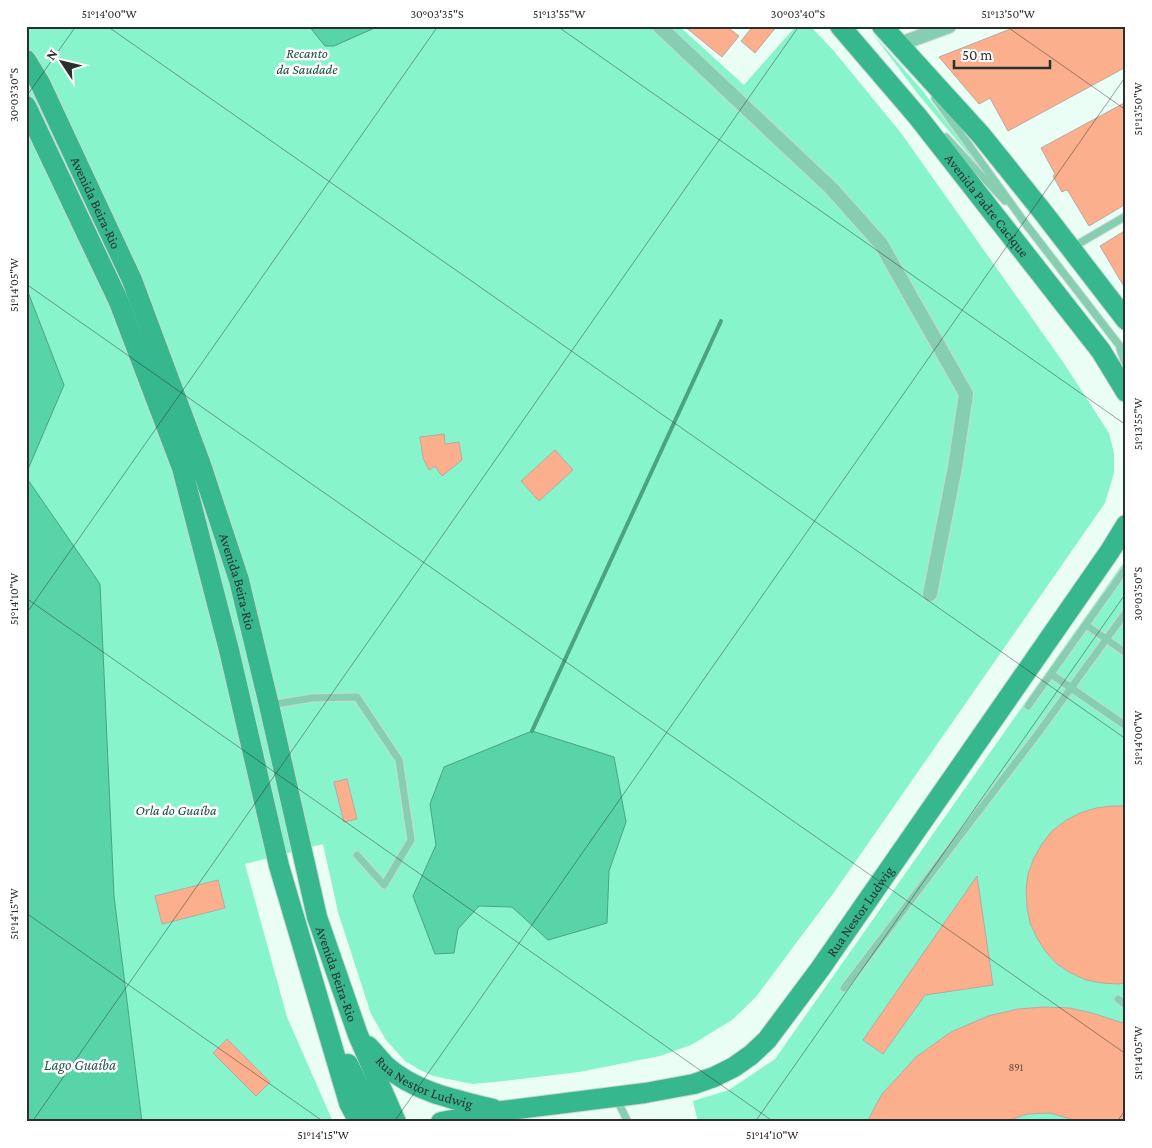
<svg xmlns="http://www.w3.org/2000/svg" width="1152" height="1148" font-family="'Crimson Pro',serif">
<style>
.green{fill:#88f4cb}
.water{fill:#58d4a8;stroke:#4aa383}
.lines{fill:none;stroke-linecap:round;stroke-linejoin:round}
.stream{stroke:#4aa383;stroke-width:4}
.building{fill:#fcaf8c;stroke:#b9a8a1}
.lane-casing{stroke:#c8d9d1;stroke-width:9}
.street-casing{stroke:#c8d9d1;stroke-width:16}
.secondary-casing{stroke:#c8d9d1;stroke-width:22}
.lane{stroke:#85ceb1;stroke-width:7}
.street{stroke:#85ceb1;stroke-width:14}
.secondary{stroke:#36b78d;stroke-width:20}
.ticks{fill:none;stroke:#29302d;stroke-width:1;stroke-opacity:0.45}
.labels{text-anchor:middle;stroke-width:5;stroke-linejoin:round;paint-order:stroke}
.number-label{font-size:11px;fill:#5e5045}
.park-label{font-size:14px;font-style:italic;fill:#1a4d3c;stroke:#fff}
.street-label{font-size:14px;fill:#29302d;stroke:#fff}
.water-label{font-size:15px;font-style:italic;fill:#295b49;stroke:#fff}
.neatline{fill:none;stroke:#29302d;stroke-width:2}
.ticks-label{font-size:12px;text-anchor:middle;fill:#29302d}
</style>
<rect width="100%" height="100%" fill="#ebfef5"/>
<path class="green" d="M26 26H679L744 85 796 26H810L833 50 901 133 1063 362 1109 433 1114 453V473L1105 503 835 891 755 998 732 1020 691 1045 660 1056 579 1072 504 1081 473 1084 433 1076 420 1070 405 1061 386 1040 371 1014 338 912 323 844 245 864 287 1017 333 1122H142L114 896 26 481V474L64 385 26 287Z
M873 34 922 90 1005 198 918 94Z
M1126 559V1122H698L693 1101 729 1090 775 1059Z"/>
<path class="water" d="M309 26H379L334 46H325Z
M26 287 64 385 26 474Z
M26 477 100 584 114 896 142 1122H26Z
M532 731 614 757 626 822 609 871 607 923 548 940 512 907 479 906 458 929 454 953 435 954 413 896 436 845 430 804 444 767Z"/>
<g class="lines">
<path class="stream" d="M532 731 721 321"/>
</g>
<path class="building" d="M684 26H726L739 36 722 57Z
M753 26H777L755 53 741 41Z
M1018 26H1126V67L1008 131 990 98 979 104 939 57Z
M1126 102V204L1089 226 1068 191 1066 190 1062 192 1053 176 1055 174 1041 148Z
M1126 230V290L1100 246Z
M444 434 445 444 459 442 462 460 442 476 435 466 429 470 423 458 420 437Z
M555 450 573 470 539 501 521 481Z
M347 779 357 819 344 822 334 782Z
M1112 806H1126V983L1118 984 1102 983 1086 980 1071 973 1057 964 1046 952 1037 938 1030 923 1027 907 1026 890 1028 874 1034 858 1042 844 1052 831 1065 821 1080 813 1096 808Z
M977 876 993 985 925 995 883 1054 863 1040Z
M218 880 225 908 162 924 155 896Z
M1044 1007 1070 1008 1092 1013 1126 1024V1122H1081L1050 1113 1027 1114 1004 1122H867L882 1094 898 1077 916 1057 951 1032 988 1016 1018 1009Z
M227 1039 270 1082 256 1096 213 1053Z"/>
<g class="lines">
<g class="lane-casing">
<path id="lane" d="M935 98 1025 223 1126 354
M946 137 1005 201
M1073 247 1126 216
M1120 349 1126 365
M1086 625 1126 653
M1051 674 1126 726
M270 705 312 698 357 697 399 760 411 840 384 885 357 855
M1028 706 1126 568
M844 988 1039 732 1126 612
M1118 999 1126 1005
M617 1100 628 1122"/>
</g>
<g class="street-casing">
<path id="street" d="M659 26 831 188 881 244 966 394 955 467 930 594
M900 44 949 26"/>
</g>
<g class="secondary-casing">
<g id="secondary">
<path id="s1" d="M840 26 918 117 1101 351 1126 392"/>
<path d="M882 26 981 135 1042 211 1126 320"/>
<path id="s2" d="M26 60 40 83 132 280 200 462 239 580 269 705 317 917 358 1035 396 1122"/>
<path d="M26 106 119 302 182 468 229 650 279 866 349 1103 359 1122"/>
<path id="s3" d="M368 1046C374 1052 380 1060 386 1066 415 1092 456 1100 493 1109"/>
<path d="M348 1064 370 1109 379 1122"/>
<path id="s4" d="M441 1122 502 1111 645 1093 694 1084 714 1077 734 1067 751 1055 767 1040 820 969 1110 551 1126 525"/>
</g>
</g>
<use href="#lane" class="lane"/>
<use href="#street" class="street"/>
<use href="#secondary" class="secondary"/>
</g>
<path class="ticks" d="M107 26 1126 739M557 26 1126 425M1006 26 1126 110M26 97 76 26M26 284 1126 1054M26 598 774 1122M26 614 438 26M26 913 324 1122M32 1122 799 26M394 1122 1126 76M755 1122 1126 593M1117 1122 1126 1109"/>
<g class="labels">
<g class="number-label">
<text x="1016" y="1071">891</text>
</g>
<g class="park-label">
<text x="307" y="58">Recanto<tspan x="307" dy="16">da Saudade</tspan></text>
<text x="176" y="815">Orla do Guaíba</text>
</g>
<g class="street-label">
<text dy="5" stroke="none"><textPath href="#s2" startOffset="159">Avenida Beira-Rio</textPath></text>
<text dy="5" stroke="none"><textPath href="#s1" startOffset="232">Avenida Padre Cacique</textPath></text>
<text dy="5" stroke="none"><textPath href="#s2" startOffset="564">Avenida Beira-Rio</textPath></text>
<text dy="5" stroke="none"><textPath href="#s4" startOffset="501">Rua Nestor Ludwig</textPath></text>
<text dy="5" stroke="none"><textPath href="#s2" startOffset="969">Avenida Beira-Rio</textPath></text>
<text dy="5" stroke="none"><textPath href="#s3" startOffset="69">Rua Nestor Ludwig</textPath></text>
</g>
<g class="water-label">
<text x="80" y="1070">Lago Guaíba</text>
</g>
</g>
<rect width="1152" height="1148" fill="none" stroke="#ffffff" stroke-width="55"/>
<g transform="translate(62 62) rotate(305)" stroke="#ffffff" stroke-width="4" paint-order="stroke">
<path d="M0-4L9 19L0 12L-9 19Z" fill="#29302d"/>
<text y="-8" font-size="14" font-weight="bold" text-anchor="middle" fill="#29302d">N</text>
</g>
<path d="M954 60v8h96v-8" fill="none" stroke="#29302d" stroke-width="2.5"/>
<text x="962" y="60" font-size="15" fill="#29302d" stroke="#ffffff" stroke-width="4" paint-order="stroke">50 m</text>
<rect x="28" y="28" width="1096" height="1092" class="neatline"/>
<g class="ticks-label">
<text x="109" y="18">51°14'00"W</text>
<text x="437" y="18">30°03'35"S</text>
<text x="559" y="18">51°13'55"W</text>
<text x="798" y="18">30°03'40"S</text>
<text x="1008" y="18">51°13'50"W</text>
<text transform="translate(14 95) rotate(-90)" y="4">30°03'30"S</text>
<text transform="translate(1138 109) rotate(-90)" y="4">51°13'50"W</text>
<text transform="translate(14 285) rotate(-90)" y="4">51°14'05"W</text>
<text transform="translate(1138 424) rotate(-90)" y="4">51°13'55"W</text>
<text transform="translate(1138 594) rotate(-90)" y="4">30°03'50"S</text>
<text transform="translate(14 599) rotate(-90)" y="4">51°14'10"W</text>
<text transform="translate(1138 738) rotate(-90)" y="4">51°14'00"W</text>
<text transform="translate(14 914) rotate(-90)" y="4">51°14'15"W</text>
<text transform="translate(1138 1053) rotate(-90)" y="4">51°14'05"W</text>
<text x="323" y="1139">51°14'15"W</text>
<text x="772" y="1139">51°14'10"W</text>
</g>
</svg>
